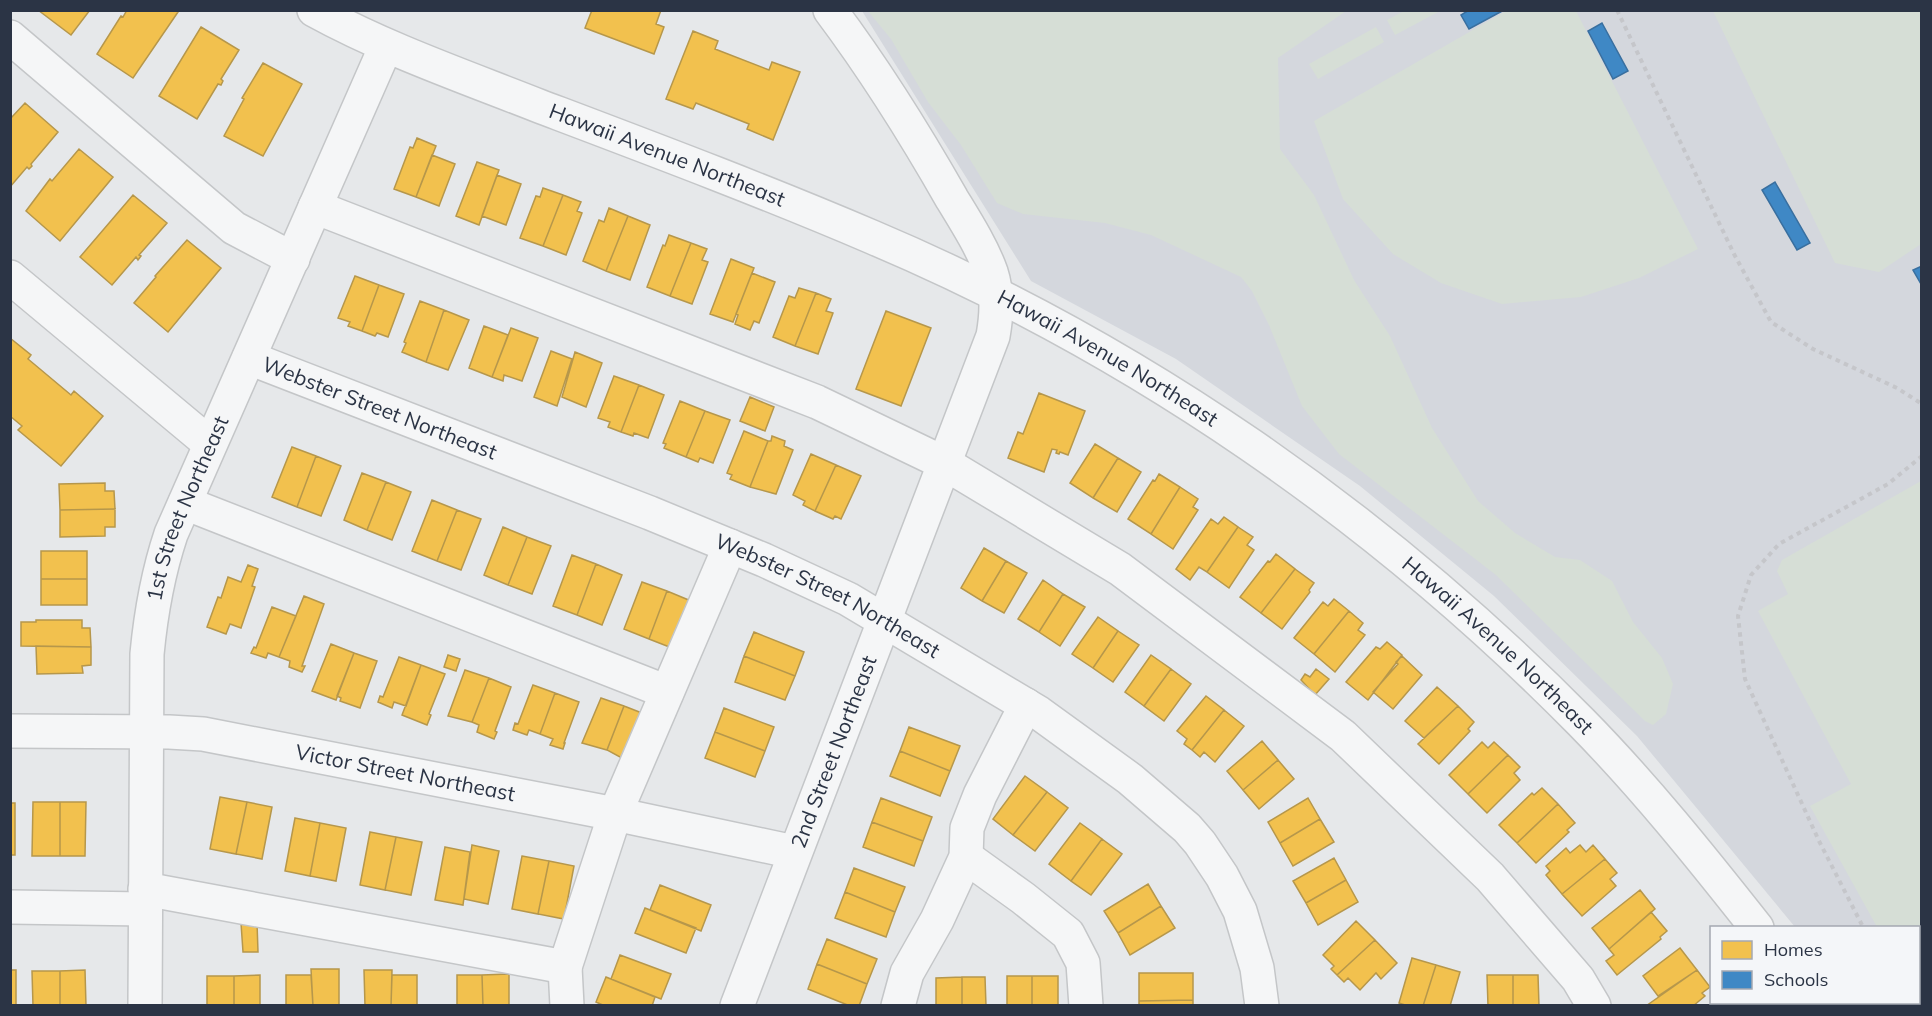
<svg xmlns="http://www.w3.org/2000/svg" width="1932" height="1016" font-family="Mulish,sans-serif">
<style>
.built{fill:#d4d7dd}
.green{fill:#d6ded6}
.homes{fill:#f2c14e;stroke:#b6974b;stroke-width:1.5}
.schools{fill:#3f88c5;stroke:#396f9f;stroke-width:1.5}
.lines{fill:none;stroke-linecap:round;stroke-linejoin:round}
.minor-casing{stroke:#c4c6c8;stroke-width:36}
.path{stroke:#c5c6ca;stroke-width:4;stroke-dasharray:4.5 4.5;stroke-linecap:butt}
.minor{stroke:#f5f6f7;stroke-width:33}
.labels{text-anchor:middle;stroke-width:6;stroke-linejoin:round;paint-order:stroke}
.street-label{font-size:21px;fill:#2b3445;stroke:#f4f6f9}
</style>
<rect width="100%" height="100%" fill="#e6e8ea"/>
<path class="built" d="M862 11H1921V1005L1850 1006 1848 1003 1918 1002V928L1795 927 1637 736 1494 596 1360 486 1176 359 1031 281Z"/>
<path class="green" d="M868 11H1346L1278 58 1280 149 1314 195 1354 280 1390 336 1432 428 1478 501 1515 533 1555 557 1580 560 1612 581 1633 622 1662 658 1673 684 1666 714 1653 725 1645 721 1496 575 1339 454 1302 406 1269 325 1252 291 1241 277 1151 235 1105 223 1023 214 997 203 961 145 928 102 891 39Z
M1404 11V10L1440 11 1395 35 1387 20Z
M1506 11H1576L1698 249 1639 278 1581 297 1502 304 1441 283 1393 254 1343 199 1314 121Z
M1713 11H1921V244L1879 272 1835 263Z
M1376 27 1384 42 1318 79 1309 64Z
M1921 481 1922 1005 1919 1006 1918 1003V928L1877 927 1810 806 1851 784 1758 611 1788 594 1777 571 1782 560Z"/>
<path class="homes" d="M38 10H90L71 35Z
M127 10H176L178 12 133 78 97 54 121 16 123 17Z
M592 10H661L656 24 664 27 654 54 585 28Z
M201 27 239 50 221 79 223 81 221 85 218 84 197 119 159 96Z
M693 31 718 41 715 49 769 70 772 62 800 72 773 140 747 129 749 124 696 103 693 109 666 99Z
M263 63 302 84 263 156 224 136 244 99 242 98Z
M25 103 58 132 31 164 32 166 29 169 27 167 10 187V119Z
M417 138 436 146 416 197 394 189 410 147 413 148Z
M79 149 113 177 60 241 26 211 50 179 52 181Z
M432 155 455 164 439 206 416 197Z
M477 162 499 170 479 225 456 216Z
M497 175 521 184 506 225 482 216Z
M543 188 563 195 543 246 520 238 536 196 540 197Z
M133 195 167 223 139 255 141 256 138 260 136 257 112 285 80 257Z
M563 195 581 202 577 211 582 213 566 255 543 246Z
M609 208 628 216 606 271 583 261 599 220 604 222Z
M628 216 650 225 630 280 606 271Z
M669 235 691 243 670 296 647 287 663 245 665 246Z
M187 240 221 268 168 332 134 303 156 277 155 276Z
M691 243 707 249 702 260 708 262 692 304 670 296Z
M731 259 754 268 733 322 710 314Z
M752 273 775 282 759 323 754 321 750 330 735 324 738 315 736 314Z
M355 276 379 285 362 331 348 326 350 322 338 318Z
M379 285 404 294 388 337 377 333 375 336 362 331Z
M799 288 816 293 795 346 773 337 789 296 795 298Z
M816 293 831 299 826 311 833 313 818 354 795 346Z
M420 301 444 310 426 362 402 352 406 343 404 342Z
M444 310 469 320 448 370 426 362Z
M886 311 931 328 901 406 856 389Z
M484 326 508 335 492 377 469 368Z
M511 328 538 338 522 381 504 375 503 381 492 377Z
M10 338 31 355 28 359 71 395 74 391 103 416 61 466 18 430 22 426 10 416Z
M551 351 572 359 557 406 534 397Z
M575 352 602 363 586 407 562 397Z
M614 376 639 385 621 432 608 427 610 422 598 418Z
M639 385 664 395 648 438 634 433 633 436 621 432Z
M1039 393 1085 411 1068 455 1060 452 1059 454 1056 453 1057 450 1052 449 1044 472 1008 458 1018 432 1023 434Z
M750 397 774 407 765 431 740 421Z
M680 401 705 411 686 457 664 448 666 444 663 443Z
M705 411 730 420 713 463 700 458 698 462 686 457Z
M744 431 768 441 750 487 730 479 732 475 727 473Z
M772 436 785 441 784 446 793 450 776 494 750 487 768 441H771Z
M1095 444 1118 458 1093 498 1070 483Z
M292 447 316 456 297 507 272 497Z
M811 454 836 465 815 511 803 505 805 501 793 495Z
M316 456 341 466 321 516 297 507Z
M1118 458 1141 472 1117 512 1093 498Z
M836 465 861 476 841 519 835 516 833 519 815 511Z
M362 473 386 482 367 530 344 520Z
M1159 474 1180 487 1151 534 1128 519 1153 480 1155 481Z
M386 482 411 492 392 540 367 530Z
M105 483V491H114L115 509 60 510 59 484Z
M1180 487 1198 499 1193 507 1198 510 1173 549 1151 534Z
M432 500 457 510 437 561 412 551Z
M115 509V527H105V536L60 537V510Z
M457 510 481 519 461 570 437 561Z
M1224 517 1238 527 1207 572 1199 567 1190 580 1176 569 1211 519 1218 524Z
M503 527 527 537 508 585 484 575Z
M1238 527 1253 537 1247 545 1254 550 1229 588 1207 572Z
M527 537 551 546 532 594 508 585Z
M984 548 1006 561 982 601 961 588Z
M41 551H87V579H41Z
M1276 554 1295 569 1261 613 1240 597 1268 561 1270 562Z
M572 555 596 564 577 615 553 606Z
M1006 561 1027 573 1004 613 982 601Z
M596 564 622 575 602 625 577 615Z
M248 565 258 569 252 586 255 587 241 628 230 624 226 634 207 627 218 597 221 598 228 577 241 582Z
M1295 569 1314 583 1309 590 1310 592 1282 629 1261 613Z
M41 579H87V605H41Z
M1043 580 1063 594 1039 632 1018 619Z
M642 582 667 591 649 639 624 629Z
M667 591 691 601 672 648 649 639Z
M1063 594 1085 607 1060 646 1039 632Z
M304 596 324 604 302 666H305L302 672 289 667 290 661 279 657Z
M1334 599 1349 611 1314 654 1294 638 1323 602 1328 606Z
M272 607 296 616 279 657 268 653 266 658 251 653 254 647 256 648Z
M1349 611 1363 623 1358 630 1365 635 1335 672 1314 654Z
M1098 617 1118 631 1093 668 1072 654Z
M36 620H82V628H90L91 647 21 646V622H36Z
M1118 631 1139 645 1113 682 1093 668Z
M754 632 804 652 795 676 744 656Z
M1387 642 1402 655 1368 700 1346 682 1376 647 1380 649Z
M331 644 354 653 336 700 312 691Z
M36 646 91 647V665L82 666 83 673 37 674Z
M354 653 377 661 360 708 340 701 341 698 337 696Z
M448 655 460 659 456 671 444 667Z
M1151 655 1171 669 1144 706 1125 692Z
M744 656 795 676 785 700 735 682Z
M1402 656 1422 675 1393 709 1373 692 1398 664 1396 662Z
M399 657 421 665 406 706 394 702 392 708 378 702 380 696 383 697Z
M421 665 445 674 429 714 431 715 427 725 402 715Z
M1171 669 1191 684 1164 721 1144 706Z
M1316 669 1329 679 1315 695 1301 680 1305 674 1310 677Z
M465 670 489 678 472 722 448 716Z
M489 678 511 687 495 731 497 732 494 739 477 732 479 725 472 722Z
M533 685 555 693 540 734 529 730 527 735 513 730 515 723 518 724Z
M1437 687 1458 706 1424 738 1405 721Z
M555 693 579 702 564 743H565L563 749 550 745 553 739 540 734Z
M1206 696 1224 710 1192 750 1184 744 1187 739 1177 731Z
M601 698 624 706 607 750 582 743Z
M624 706 647 715 631 763 607 750Z
M1458 706 1474 722 1468 729 1470 731 1439 764 1418 744Z
M724 708 774 727 765 751 715 732Z
M1224 710 1244 726 1215 762 1204 752 1200 757 1192 750Z
M909 727 960 746 950 771 900 751Z
M715 732 765 751 755 777 705 758Z
M1262 741 1278 760 1243 790 1227 771Z
M1482 742 1488 748 1494 742 1508 755 1468 794 1449 775Z
M900 751 950 771 940 796 890 776Z
M1508 755 1520 767 1514 773 1520 780 1487 813 1468 794Z
M1278 760 1294 779 1259 809 1243 790Z
M1025 776 1047 792 1013 835 993 819Z
M1542 788 1558 804 1517 843 1499 825 1532 793 1534 795Z
M1047 792 1068 808 1035 851 1013 835Z
M220 797 247 802 236 854 210 849Z
M881 798 932 817 923 841 872 822Z
M1308 798 1320 819 1280 843 1268 822Z
M33 802H60V856H32Z
M60 802H86L85 856H60Z
M247 802 272 807 262 859 236 854Z
M10 803H15V855H10Z
M1558 804 1575 823 1567 830 1569 832 1536 863 1517 843Z
M295 818 320 823 310 876 285 871Z
M1320 819 1334 842 1293 866 1280 843Z
M872 822 923 841 914 866 863 847Z
M320 823 346 828 336 881 310 876Z
M1080 823 1102 839 1071 881 1049 864Z
M370 832 396 837 385 890 360 885Z
M396 837 422 842 411 895 385 890Z
M1102 839 1122 854 1091 895 1071 881Z
M472 845 499 851 488 904 464 899Z
M1580 845 1586 852 1593 845 1605 859 1562 894 1546 875 1550 871 1546 866 1566 848 1570 853Z
M445 847 470 852 463 905 435 900Z
M522 856 549 861 538 914 512 909Z
M1334 858 1346 880 1306 903 1293 881Z
M1605 859 1617 873 1610 879 1616 886 1582 916 1562 894Z
M549 861 574 866 564 919 538 914Z
M854 868 905 887 895 912 845 892Z
M1346 880 1358 902 1318 925 1306 903Z
M1148 884 1161 906 1118 933 1104 911Z
M660 885 711 905 701 931 650 910Z
M1640 890 1655 909 1609 949 1592 928Z
M845 892 895 912 886 937 835 918Z
M1161 906 1175 928 1130 955 1118 933Z
M645 908 696 928 686 953 635 933Z
M1651 912 1667 931 1660 937 1661 939 1617 975 1606 961 1614 955 1609 949Z
M1356 921 1375 940 1337 975 1331 969 1334 966 1323 955Z
M257 922 258 952H243L241 923Z
M827 939 877 959 867 984 817 964Z
M1375 940 1397 963 1381 979 1376 973 1360 990 1348 978 1344 982 1337 975Z
M1680 948 1697 970 1658 996 1643 976Z
M620 955 671 974 661 999 611 979Z
M1412 958 1436 965 1423 1006H1408L1399 1003Z
M817 964 867 984 859 1006H850L808 989Z
M1436 965 1460 972 1450 1006H1423Z
M311 969H339V1006H313Z
M10 970H16V1006H10Z
M85 970 86 1006H60V971Z
M364 970H392L391 1006H365Z
M1697 970 1710 987 1702 993 1705 996 1693 1006H1646Z
M32 971H60V1006H33Z
M1139 973H1193V1000L1139 1001Z
M509 974V1006H483L482 975Z
M260 975V1006H234V976Z
M286 975H311L313 1006H286Z
M392 975H417V1006H391Z
M457 975H482L483 1006H457Z
M1487 975H1513V1006H1488Z
M1513 975H1538L1539 1006H1513Z
M207 976H234V1006H207Z
M1007 976H1032V1006H1007Z
M1032 976H1058V1006H1032Z
M606 977 655 997 652 1006H605L596 1002Z
M962 977V1006H936V978Z
M962 977H985L986 1006H962Z
M1193 1000V1006H1139V1001Z"/>
<path class="schools" d="M1469 10H1504L1469 29 1461 15Z
M1602 23 1628 71 1613 79 1588 31Z
M1775 182 1810 243 1797 250 1762 190Z
M1922 266V284H1921L1913 270Z"/>
<g class="lines">
<g class="minor-casing">
<g id="minor">
<path id="s1" d="M314 10C385 49 463 76 539 106 650 148 762 190 872 237 1137 349 1379 517 1581 722 1644 786 1701 857 1757 928"/>
<path d="M10 37 234 228 293 259"/>
<path d="M315 207 817 402 944 463 1120 569 1343 736 1490 877 1578 979 1594 1006"/>
<path d="M10 277 210 444"/>
<path id="s2" d="M249 358 650 513 764 560 848 599 1039 713 1130 779 1187 828 1200 843 1222 876 1240 911 1257 968 1262 1006"/>
<path d="M185 503 667 692"/>
<path id="s3" d="M10 731 169 732 203 734 615 814 794 852"/>
<path d="M966 857 1023 898 1068 934 1083 963 1086 1006"/>
<path d="M145 889 565 967 615 814 730 546"/>
<path d="M10 907 145 909"/>
<path d="M565 967 567 1006"/>
<path d="M1814 1002 1816 1006"/>
<path id="s4" d="M145 1006 147 654C151 612 158 573 171 534L386 46"/>
<path id="s5" d="M737 1006 993 336C997 314 998 293 991 272 982 247 966 222 952 199 915 134 875 70 830 10"/>
<path d="M898 1006 907 973 937 920 966 857 967 828 980 795 1026 705"/>
</g>
</g>
<path class="path" d="M1617 10 1734 254 1771 322 1813 349 1897 388 1922 404
M1862 925 1819 841 1745 679 1738 616 1751 575 1779 544 1888 484 1922 456"/>
<use href="#minor" class="minor"/>
</g>
<g class="labels">
<g class="street-label">
<text dy="7" stroke="none"><textPath href="#s1" startOffset="382">Hawaii Avenue Northeast</textPath></text>
<text dy="7" stroke="none"><textPath href="#s1" startOffset="868">Hawaii Avenue Northeast</textPath></text>
<text dy="7" stroke="none"><textPath href="#s2" startOffset="140">Webster Street Northeast</textPath></text>
<text dy="7" stroke="none"><textPath href="#s4" startOffset="504">1st Street Northeast</textPath></text>
<text dy="7" stroke="none"><textPath href="#s2" startOffset="626">Webster Street Northeast</textPath></text>
<text dy="7" stroke="none"><textPath href="#s1" startOffset="1354">Hawaii Avenue Northeast</textPath></text>
<text dy="7" stroke="none"><textPath href="#s5" startOffset="272">2nd Street Northeast</textPath></text>
<text dy="7" stroke="none"><textPath href="#s3" startOffset="399">Victor Street Northeast</textPath></text>
</g>
</g>
<rect width="1932" height="1016" fill="none" stroke="#2b3445" stroke-width="24"/>
<rect x="1710" y="926" width="210" height="78" fill="#f4f6f9" stroke="#a4a8b1" stroke-width="1.5"/>
<rect x="1722" y="941" width="30" height="18" fill="#f2c14e" stroke="#a4a8b1" stroke-width="1.5"/>
<text x="1764" y="956" font-size="18" fill="#2b3445">Homes</text>
<rect x="1722" y="971" width="30" height="18" fill="#3f88c5" stroke="#a4a8b1" stroke-width="1.5"/>
<text x="1764" y="986" font-size="18" fill="#2b3445">Schools</text>
</svg>
